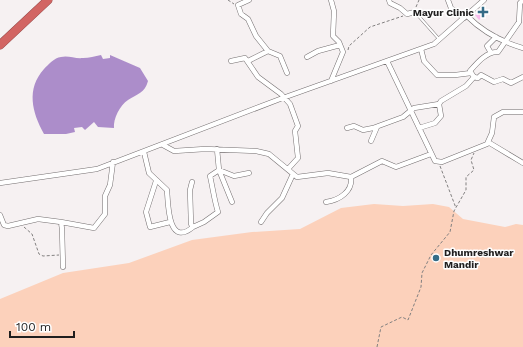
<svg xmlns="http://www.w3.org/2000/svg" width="523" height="347" font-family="'Work Sans',sans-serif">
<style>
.green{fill:#fcd1bb}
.water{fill:#ac8dca}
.building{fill:#f9bdee}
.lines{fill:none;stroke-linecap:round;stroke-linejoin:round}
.lane-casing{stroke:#746f70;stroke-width:3}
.street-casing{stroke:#746f70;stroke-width:5.5}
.highway-casing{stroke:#944c4b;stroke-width:9}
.path{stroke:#828080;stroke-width:1;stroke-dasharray:3 2;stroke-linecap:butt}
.lane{stroke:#fff;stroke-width:2}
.street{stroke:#fff;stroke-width:4.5}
.highway{stroke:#d26563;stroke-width:8}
.poi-dot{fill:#356c87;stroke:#fff;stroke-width:1.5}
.labels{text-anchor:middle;stroke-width:3;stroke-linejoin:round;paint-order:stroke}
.poi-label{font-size:10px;font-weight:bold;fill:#201f1f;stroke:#fff;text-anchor:end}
</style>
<rect width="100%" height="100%" fill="#f6f1f2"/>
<path class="green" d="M374 204 403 206 433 204 449 207 463 219 505 227 516 224 523 225V347H0V299L63 273 129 263 192 240 252 232 300 229 341 208Z"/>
<path class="water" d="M101 55 103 59 110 58V55L140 68 148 81C145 93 137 94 128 100 120 105 113 119 114 128L98 127 94 122 85 130 82 127 74 128 75 132 66 134H44C32 112 26 89 44 69 49 64 54 58 61 57 68 55 75 59 83 58 89 58 95 56 101 55Z"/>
<path class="building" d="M484 7 488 12 479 20 475 15Z"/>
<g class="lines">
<g class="lane-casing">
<path id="lane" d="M415 12 439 39"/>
</g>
<g class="street-casing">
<path id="street" d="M249 0 238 5 241 14 248 19 256 36 268 51
M389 0 390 3 400 8 407 14 415 12
M448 0 451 8 464 18
M523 0 520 3 519 22 498 52C487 51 477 63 470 71L474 77 478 78 481 75 494 82 503 79 511 83 523 77
M467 16C482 31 502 42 523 48
M421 49 424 61 437 75H455L471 73
M491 53 487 46 496 37
M307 57 318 51 340 45
M231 61 245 58 258 77 281 94 290 104 298 126 295 131 298 158 288 169
M248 61 268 51 280 56 287 73
M387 61 435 161 442 162 487 144 492 133 494 117 503 112H523
M331 81 343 52 339 42 333 36 334 11 331 0
M347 128 354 126 363 130 373 128 403 117 414 108 439 104
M419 128 435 123 441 116 439 104 441 101 466 86 474 77
M371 141 377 127
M488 142 523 163
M163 145 174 151 205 149 256 151 269 154 297 177 328 173 351 177 382 161 396 167 431 154
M217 149 219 170 232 202
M144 152 149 173 167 190C168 204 168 248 193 227
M156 181 146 212 150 227 170 222
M192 182 190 190 191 224 193 227 204 222 218 212C214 199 213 189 210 176L219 170 234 176 249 173
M0 183 97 169 280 99 434 44 484 0
M326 202C340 200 353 191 351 177
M0 215 4 225 8 226 38 219 61 222 62 229 63 267
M61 222 94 228 105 214V196L110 185 113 162
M261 222 267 213 282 198 293 174"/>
</g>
<g class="highway-casing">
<path id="highway" d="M0 45 48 0"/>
</g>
<path class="path" d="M228 0 234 4
M416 7 419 0
M348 50 349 46 370 27 403 16
M440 166 456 208
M24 227 32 234 39 254 43 256 59 255
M377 347 381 327 402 317 408 320 421 287 422 273 431 255 450 232 454 211 466 190V177L474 170 471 160 474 153"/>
<use href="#lane" class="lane"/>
<use href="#street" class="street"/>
<use href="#highway" class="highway"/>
</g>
<g class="poi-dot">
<path d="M481 6h4v4h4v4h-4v4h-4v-4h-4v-4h4z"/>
<circle cx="436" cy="258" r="4"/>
</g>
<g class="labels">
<g class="poi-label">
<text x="474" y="16">Mayur Clinic</text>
<text x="444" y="256" text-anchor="start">Dhumreshwar<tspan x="444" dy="12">Mandir</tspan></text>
</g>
</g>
<path d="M10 331v6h64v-6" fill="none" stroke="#201f1f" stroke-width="2"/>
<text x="16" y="331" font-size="12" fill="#201f1f" stroke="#ffffff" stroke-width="3" paint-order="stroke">100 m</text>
</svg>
